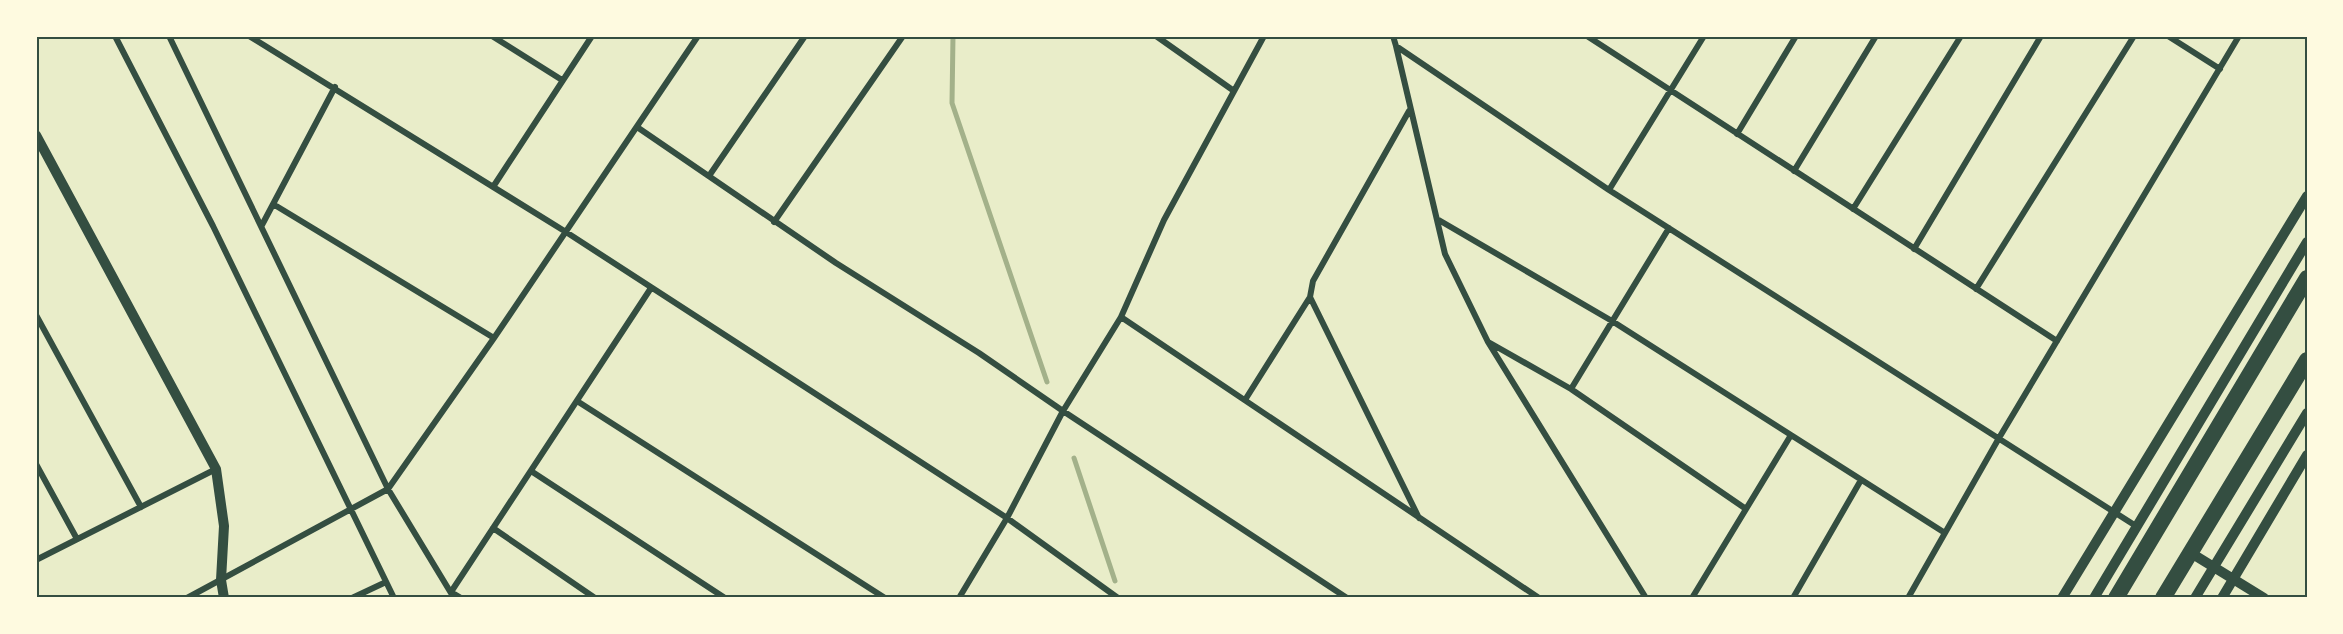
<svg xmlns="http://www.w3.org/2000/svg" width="2343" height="634" font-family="'Nunito Sans',sans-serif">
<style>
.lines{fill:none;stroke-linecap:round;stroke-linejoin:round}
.stream{stroke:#a3b18a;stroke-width:5}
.minor{stroke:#344e41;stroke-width:6}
.tertiary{stroke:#344e41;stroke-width:10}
.trunk{stroke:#344e41;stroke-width:16}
.neatline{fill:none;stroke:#344e41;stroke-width:2}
</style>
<rect width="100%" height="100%" fill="#e9edc9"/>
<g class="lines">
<path class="stream" d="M953 36 952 103 1047 382
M1074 458 1115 581"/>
<path class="minor" d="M115 36 213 226 394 598
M169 36 388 489 454 598
M249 36 566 232 1007 518 1118 598
M492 36 562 80
M1156 36 1234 91
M1393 36 1396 46 1609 190 2136 526
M1587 36 2057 341
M2168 36 2220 69
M1396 46 1445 254 1488 342 1646 598
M1409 111 1313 281 1310 297 1419 518
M637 127 836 263 979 353 1063 411 1347 598
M1737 134 1796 36
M1794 171 1876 36
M709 176 805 36
M493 187 592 36
M1609 190 1704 36
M273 204 494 338
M1853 209 1961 36
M1437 219 1612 321 1945 533
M774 222 903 36
M262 225 335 87
M1914 249 2041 36
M1976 289 2134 36
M36 315 141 507
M1121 317 1539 598
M1490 343 1571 389 1746 509
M1571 389 1669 228
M1245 400 1310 297
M577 401 885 598
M36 464 77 539
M531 471 725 598
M493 528 595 598
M36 560 216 469
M187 598 388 489 494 338 698 36
M352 598 386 582
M461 598 451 592 651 288
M959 598 1007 518 1063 411 1121 317 1164 220 1264 36
M1692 598 1791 435
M1793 598 1861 480
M1908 598 1999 438 2239 36"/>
<path class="tertiary" d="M36 135 216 469 224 526 221 580 224 598
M2191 553 2264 598
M2062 598 2307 196
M2094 598 2307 242
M2195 598 2307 413
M2222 598 2307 455"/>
<path class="trunk" d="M2116 598 2307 278
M2163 598 2307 360"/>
</g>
<rect width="2343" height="634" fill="none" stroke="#fefae0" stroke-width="75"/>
<rect x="38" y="38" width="2268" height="558" class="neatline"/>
</svg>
